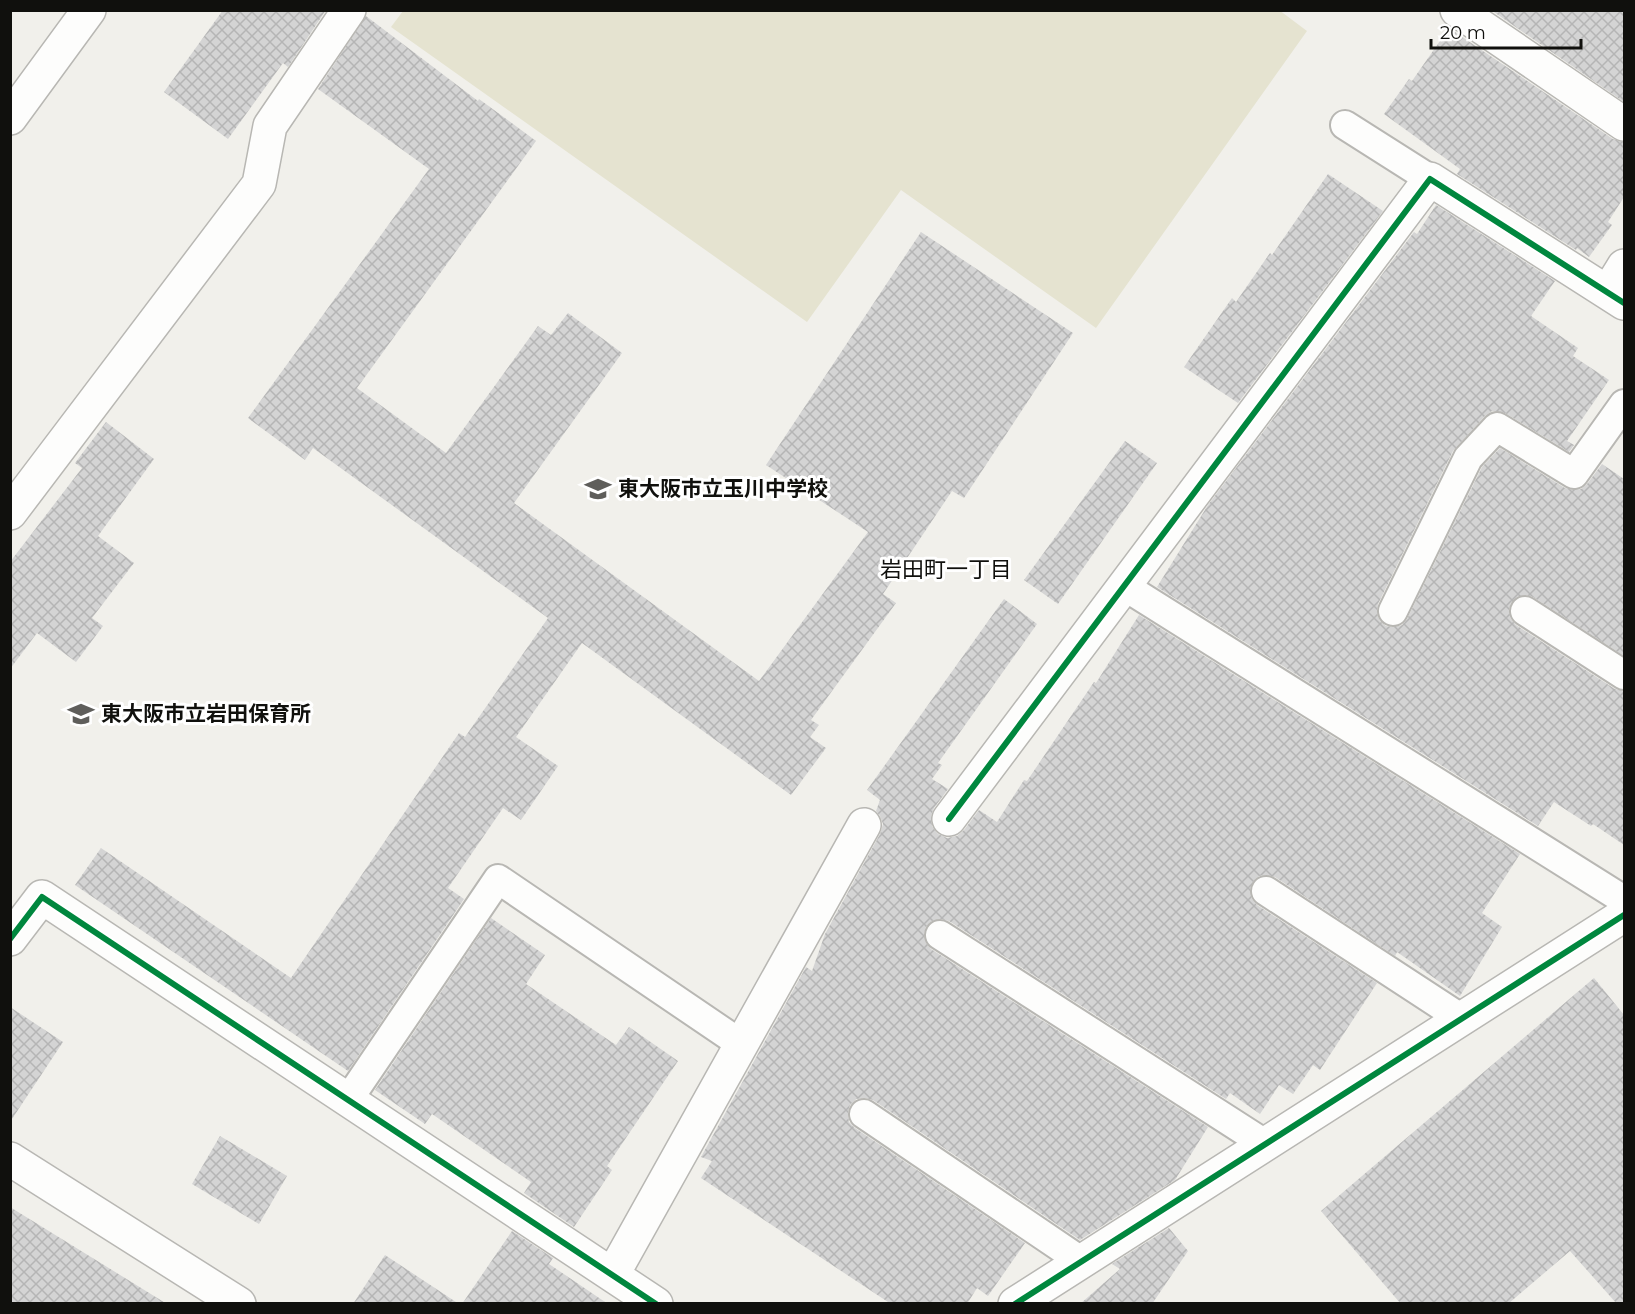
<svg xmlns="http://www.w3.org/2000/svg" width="1635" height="1314" font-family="Montserrat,'Noto Sans JP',sans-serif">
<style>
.pitch{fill:#e5e3d0}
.building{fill:url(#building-cross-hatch)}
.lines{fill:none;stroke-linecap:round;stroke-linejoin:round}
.service-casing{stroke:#b8b7b3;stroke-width:32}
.minor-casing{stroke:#b8b7b3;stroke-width:36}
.tertiary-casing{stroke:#b8b7b3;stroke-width:36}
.service{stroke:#fdfdfc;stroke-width:28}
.minor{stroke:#fdfdfc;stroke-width:33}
.tertiary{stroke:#fdfdfc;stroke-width:33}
.cycleway-casing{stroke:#fff;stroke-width:10}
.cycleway{stroke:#00873e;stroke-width:6}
.labels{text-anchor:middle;stroke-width:6;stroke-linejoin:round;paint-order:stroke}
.poi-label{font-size:21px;font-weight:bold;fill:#10100d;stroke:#fff;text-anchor:start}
.neighbourhood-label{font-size:22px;fill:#10100d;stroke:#fff}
</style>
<defs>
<pattern id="building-cross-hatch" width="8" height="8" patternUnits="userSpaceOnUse" patternTransform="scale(1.5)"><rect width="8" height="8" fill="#d4d4d4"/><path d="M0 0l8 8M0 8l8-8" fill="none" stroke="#b5b5b5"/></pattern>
</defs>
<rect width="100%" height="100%" fill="#f1f0eb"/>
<path class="pitch" d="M403 11 1279 10 1307 31 1096 328 901 190 807 322 391 27Z"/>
<path class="building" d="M223 10H326L288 67 283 63 228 139 164 92Z
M1491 10H1624V102Z
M366 16 478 101 479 99 536 141 357 388 446 453 538 326 551 335 568 313 622 353 514 503 759 681 868 532 766 465 921 232 1073 333 964 498 952 491 883 594 896 603 811 720 819 725 810 737 826 748 791 795 582 643 516 737 558 766 521 820 503 808 448 888 464 899 348 1071 75 885 101 848 291 978 459 733 465 737 548 618 313 448 305 460 248 418 429 169 318 89Z
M1449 28 1613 139 1624 142V197L1608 222 1612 225 1589 257 1577 248 1576 250 1457 174 1460 169 1384 114 1409 79 1412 81Z
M1328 174 1383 211 1238 403 1184 367 1232 298 1236 302 1270 253 1272 255Z
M1436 205 1555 281 1531 316 1578 348 1573 356 1609 380 1567 441 1574 445 1569 452 1505 413 1492 411 1485 416 1453 451 1378 604 1377 613 1380 621 1386 626 1395 627 1402 625 1407 619 1482 467 1500 448 1565 488 1573 490 1581 489 1587 484 1602 464 1624 479V656L1533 597 1525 595 1517 597 1511 603 1509 611 1511 619 1516 625 1615 689 1624 691V845L1593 824 1591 826 1554 802 1538 826 1157 587 1208 505 1414 232 1417 234Z
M106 422 154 459 98 536 134 563 92 618 103 626 76 662 37 633 10 669V562L82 468 75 463Z
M1125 441 1157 463 1058 604 1024 580Z
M1004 599 1037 624 938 763 942 765 932 779 948 789 934 808 931 816 932 826 938 834 947 838 957 836 964 830 979 810 997 822 1024 780 1027 781 1094 682 1096 683 1139 615 1520 854 1482 913 1502 927 1460 996 1397 952 1395 956 1275 877 1266 875 1259 876 1253 882 1250 891 1252 899 1257 905 1377 983 1320 1070 1313 1065 1293 1094 1279 1085 1260 1114 1230 1093 1226 1099 949 921 940 919 932 921 926 927 924 935 926 943 931 949 1208 1127 1175 1180 1080 1240 873 1100 865 1098 856 1099 850 1105 848 1113 849 1122 855 1128 1025 1243 988 1296 977 1288 967 1304H891L701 1178 712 1161 701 1157 806 967 812 971 825 934 880 834 883 824 880 816 876 811 880 800 867 790Z
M491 918 545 955 526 984 616 1045 629 1027 678 1061 607 1166 612 1170 574 1227 524 1193 531 1182 432 1114 425 1124 375 1090Z
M1594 978 1624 1015V1304H1617L1570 1251 1508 1304H1401L1321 1211Z
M10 1007 63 1042 10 1122Z
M220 1136 287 1176 259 1224 192 1184Z
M10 1207 167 1304H10Z
M1169 1228 1188 1251 1152 1304H1080L1120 1269 1112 1264Z
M512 1231 553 1258 549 1264 608 1304H462Z
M385 1255 459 1304H353Z"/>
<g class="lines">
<g class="service-casing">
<path id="service" d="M1345 125 1430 179
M1124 586 1624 900
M1393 611 1468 458 1497 427 1574 474 1624 404
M1525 611 1624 675
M1266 891 1462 1019
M940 935 1265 1144
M348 1100 498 879 741 1044
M864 1114 1081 1261"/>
</g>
<g class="minor-casing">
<path id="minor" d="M1457 10 1624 124
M1608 292 1624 266
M10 513 259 184 270 126 349 10
M949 819 1430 179 1624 303
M10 939 42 897 656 1304
M10 1159 239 1304
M613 1274 864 825
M1015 1304 1624 915"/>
</g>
<g class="tertiary-casing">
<path id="tertiary" d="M10 118 89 10"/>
</g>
<use href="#service" class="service"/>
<use href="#minor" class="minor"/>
<use href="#tertiary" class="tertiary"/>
<g class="cycleway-casing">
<path id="cycleway" d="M949 819 1430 179 1624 303
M10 939 42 897 656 1304
M1015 1304 1624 915"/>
</g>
<use href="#cycleway" class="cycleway"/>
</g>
<defs>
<g id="school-bare" transform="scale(2.07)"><path d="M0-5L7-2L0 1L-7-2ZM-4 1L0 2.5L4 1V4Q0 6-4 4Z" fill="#5f5e5b" stroke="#fff" stroke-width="2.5" paint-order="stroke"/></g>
</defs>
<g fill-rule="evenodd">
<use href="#school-bare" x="598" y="489"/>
<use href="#school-bare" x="81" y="714"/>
</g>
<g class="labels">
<g class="poi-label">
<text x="618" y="496">東大阪市立玉川中学校</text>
<text x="101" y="721">東大阪市立岩田保育所</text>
</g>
<g class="neighbourhood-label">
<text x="946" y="577">岩田町一丁目</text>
</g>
</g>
<rect width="1635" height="1314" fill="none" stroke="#10100d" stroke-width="24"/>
<path d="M1431 39v9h150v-9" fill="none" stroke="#10100d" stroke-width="3"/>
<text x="1440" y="39" font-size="18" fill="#10100d" stroke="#ffffff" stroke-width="4.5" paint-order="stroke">20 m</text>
</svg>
